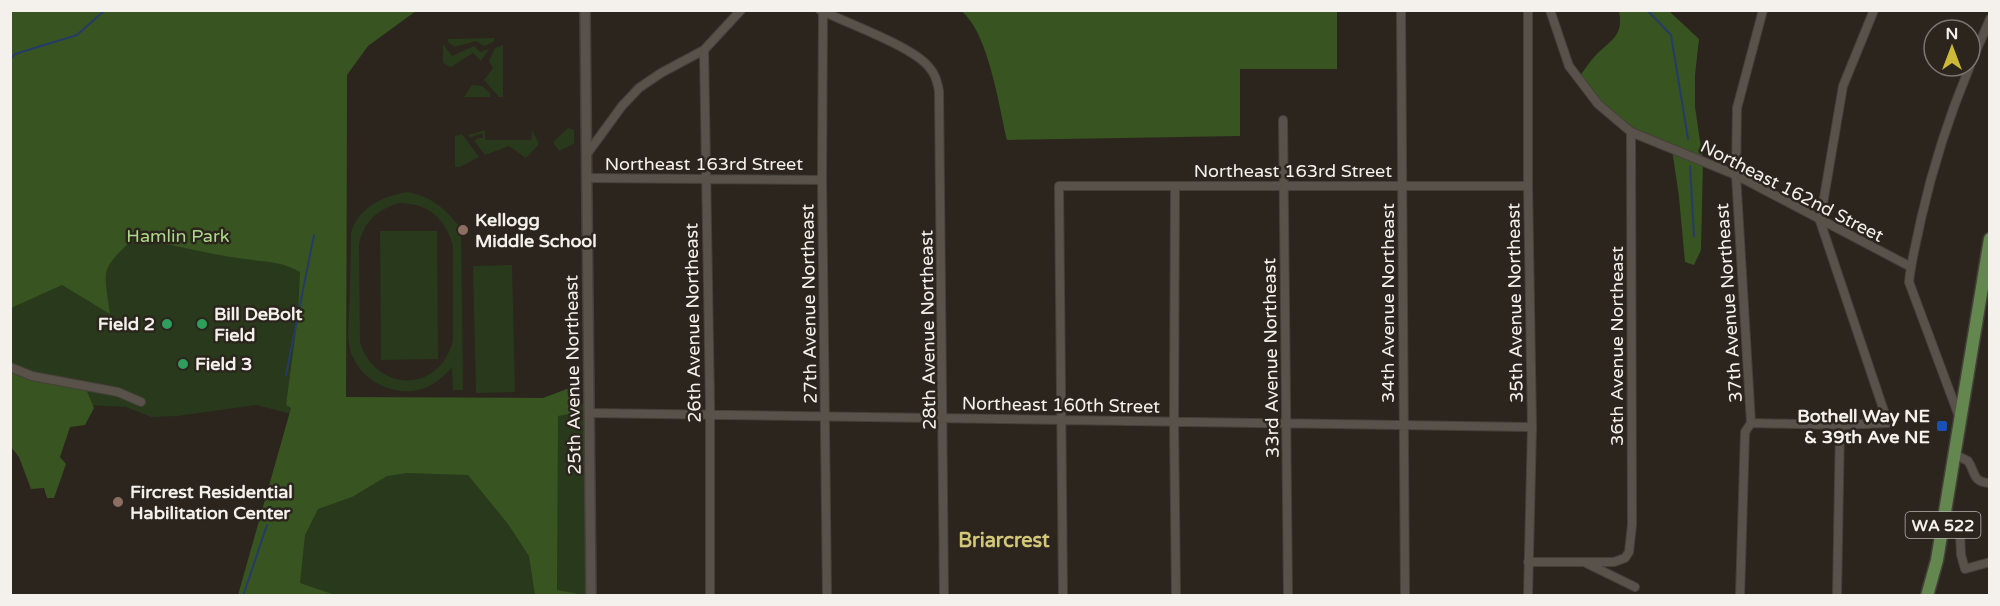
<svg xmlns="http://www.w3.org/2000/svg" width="2000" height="606" font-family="'Varela Round',sans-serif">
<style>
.green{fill:#29391b;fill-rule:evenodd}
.forest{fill:#385420}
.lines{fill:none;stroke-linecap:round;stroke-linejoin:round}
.stream{stroke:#253c6a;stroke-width:2}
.minor-casing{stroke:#45403a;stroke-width:10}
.tertiary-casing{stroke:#45403a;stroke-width:12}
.primary-casing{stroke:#45403a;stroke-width:15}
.minor{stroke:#59524a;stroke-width:8}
.tertiary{stroke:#59524a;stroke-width:9}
.primary{stroke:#63874f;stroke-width:12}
.education-dot{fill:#8d6e63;stroke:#2b251e;stroke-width:2}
.leisure-dot{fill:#2e9e5b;stroke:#2b251e;stroke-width:2}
.transit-dot{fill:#1a4fb4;stroke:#2b251e;stroke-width:2}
.labels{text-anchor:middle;stroke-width:5;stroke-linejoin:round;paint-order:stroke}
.shield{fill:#2b251e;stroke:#b8b3ae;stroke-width:1.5}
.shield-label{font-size:16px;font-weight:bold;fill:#f4f0eb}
.street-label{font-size:18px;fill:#f4f0eb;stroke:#2b251e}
.poi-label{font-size:18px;font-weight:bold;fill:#f4f0eb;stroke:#2b251e;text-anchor:start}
.park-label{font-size:18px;fill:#acd889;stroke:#2b251e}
.neighbourhood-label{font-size:20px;font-weight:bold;fill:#d2c678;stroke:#2b251e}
</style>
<rect width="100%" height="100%" fill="#2b251e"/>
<path class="green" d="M10 11 347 75 346 397 590 404 591 489 585 595H252L312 419 256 405 178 416 151 417 126 407 11 401Z
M495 38 493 42 484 46 476 41 454 47 448 42V39Z
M443 44 452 56 474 46 480 52 489 49 481 61 473 53 451 67 443 63Z
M503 45V97H499L484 80 493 68 489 61 495 48Z
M472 85 482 86 490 93V97H464Z
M568 128 574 130V144L559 151 553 142Z
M485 130V140H531L532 130 539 144 526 158 509 146 485 155 474 141 478 138H483V134H479L470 138 468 135Z
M462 134 479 157 460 167H455V136Z
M407 192C432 196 445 209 461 228L463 390H453L452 368C435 385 421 395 395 390 373 386 352 367 349 344 347 334 349 322 349 312 350 285 351 259 351 233 359 207 381 197 407 192ZM399 203C429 204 444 217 453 245V340C440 394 376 393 360 342L359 245C363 222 377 210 399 203Z
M380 231H437L438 359 381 360Z
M512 265 515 392 476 393 473 266Z"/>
<path class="forest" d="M10 11H416L368 46 347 75 346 397 543 398 580 384V412L558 416 557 590 584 595H535L529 556 508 524 468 475 407 473 387 476 352 497 318 509 305 535 300 583 335 595H238L291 408 286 405 298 315 300 272C280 260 261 262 238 258 202 253 169 243 133 239 99 271 104 269 110 314L62 285 11 308Z
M961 11H1337V69H1240V136L1007 140C999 106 988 31 961 11Z
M1619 11H1669L1699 39 1695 75V107L1703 161 1701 250 1694 265 1685 262 1679 197 1672 149 1631 132 1598 104 1578 78C1584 71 1589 62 1596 55 1611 40 1624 36 1619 11Z
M10 370 23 376 86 389 94 408 85 425 70 427 60 457 66 464 54 498H47L44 488 31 489 19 457 11 447Z"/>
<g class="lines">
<path class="stream" d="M1647 10 1671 35 1688 139
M10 60 15 54 77 35 105 10
M1690 166 1694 236
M286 375 314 235
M243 596 267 525"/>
<g class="minor-casing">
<path id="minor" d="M820 10C847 23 911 46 928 66 935 73 937 81 939 91L944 596
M1401 10 1405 596
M1528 10V186L1532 427 1528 596
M1550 10 1569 66 1598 104 1631 132 1736 175 1911 267
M823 12 822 180 827 596
M704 50 710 404V596
M1970 65 1990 19
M1283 120 1288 596
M587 154 622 106 639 88 661 73 704 50 741 10
M587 178 822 180
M1175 186 1174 422 1176 596
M10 367 32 376 118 392 141 402
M590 413 1532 427
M1960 419 1909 282C1911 261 1917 240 1921 219 1933 166 1949 116 1970 66
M1751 423 1840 425 1888 423 1820 221 1843 86 1874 10
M1954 454 1968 461C1976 473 1972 482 1990 483
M1942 526 1960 533 1961 555 1965 569 1990 562
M1528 562H1614L1625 558 1629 552 1632 525 1631 132
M1586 563 1635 587
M1063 596 1059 186H1528
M1740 596 1745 432 1751 423 1736 175 1737 108 1763 10
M1837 596 1840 425"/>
</g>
<g class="tertiary-casing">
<path id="tertiary" d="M585 10 591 596"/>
</g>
<g class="primary-casing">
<path id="primary" d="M1927 596 1937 560 1990 239"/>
</g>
<use href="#minor" class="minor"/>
<use href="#tertiary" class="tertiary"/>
<use href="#primary" class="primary"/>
</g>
<g class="education-dot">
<circle cx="463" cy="230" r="6"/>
<circle cx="118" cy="502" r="6"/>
</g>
<g class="leisure-dot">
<circle cx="167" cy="324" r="6"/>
<circle cx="202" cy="324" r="6"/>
<circle cx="183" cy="364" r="6"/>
</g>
<rect class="transit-dot" x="1936" y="420" width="12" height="12" rx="3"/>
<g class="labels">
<rect class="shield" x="1905.5" y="512" width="75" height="26" rx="4.5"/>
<g class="shield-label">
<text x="1943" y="531">WA 522</text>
</g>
<g class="street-label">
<text x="704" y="170">Northeast 163rd Street</text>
<text x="1293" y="177">Northeast 163rd Street</text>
<text transform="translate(1792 191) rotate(27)" y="6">Northeast 162nd Street</text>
<text transform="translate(1388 303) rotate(-90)" y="6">34th Avenue Northeast</text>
<text transform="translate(1515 303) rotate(-91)" y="6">35th Avenue Northeast</text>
<text transform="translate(1729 303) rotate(-94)" y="6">37th Avenue Northeast</text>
<text transform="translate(809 304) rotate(-91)" y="6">27th Avenue Northeast</text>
<text transform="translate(693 323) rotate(-91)" y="6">26th Avenue Northeast</text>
<text transform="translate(928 330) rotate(-91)" y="6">28th Avenue Northeast</text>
<text transform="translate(1617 346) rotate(-90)" y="6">36th Avenue Northeast</text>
<text transform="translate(1271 358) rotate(-91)" y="6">33rd Avenue Northeast</text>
<text transform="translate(573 375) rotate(-91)" y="6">25th Avenue Northeast</text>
<text transform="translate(1061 405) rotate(1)" y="6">Northeast 160th Street</text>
</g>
<g class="poi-label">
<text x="475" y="226">Kellogg<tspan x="475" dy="21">Middle School</tspan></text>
<text x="214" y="320">Bill DeBolt<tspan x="214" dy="21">Field</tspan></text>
<text x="155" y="330" text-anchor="end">Field 2</text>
<text x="195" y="370">Field 3</text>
<text x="1930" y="422" text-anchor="end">Bothell Way NE<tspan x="1930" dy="21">&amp; 39th Ave NE</tspan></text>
<text x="130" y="498">Fircrest Residential<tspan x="130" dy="21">Habilitation Center</tspan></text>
</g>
<g class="park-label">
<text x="178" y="242">Hamlin Park</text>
</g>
<g class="neighbourhood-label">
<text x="1004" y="547">Briarcrest</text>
</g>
</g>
<rect width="2000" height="606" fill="none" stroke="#f4f0eb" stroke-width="24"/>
<g transform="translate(1952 48)"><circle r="28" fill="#2b251e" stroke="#7b7670" stroke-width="1.5"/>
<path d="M0-4.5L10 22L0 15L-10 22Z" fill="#cdb938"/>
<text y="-9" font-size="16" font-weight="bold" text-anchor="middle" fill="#f4f0eb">N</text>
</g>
</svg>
